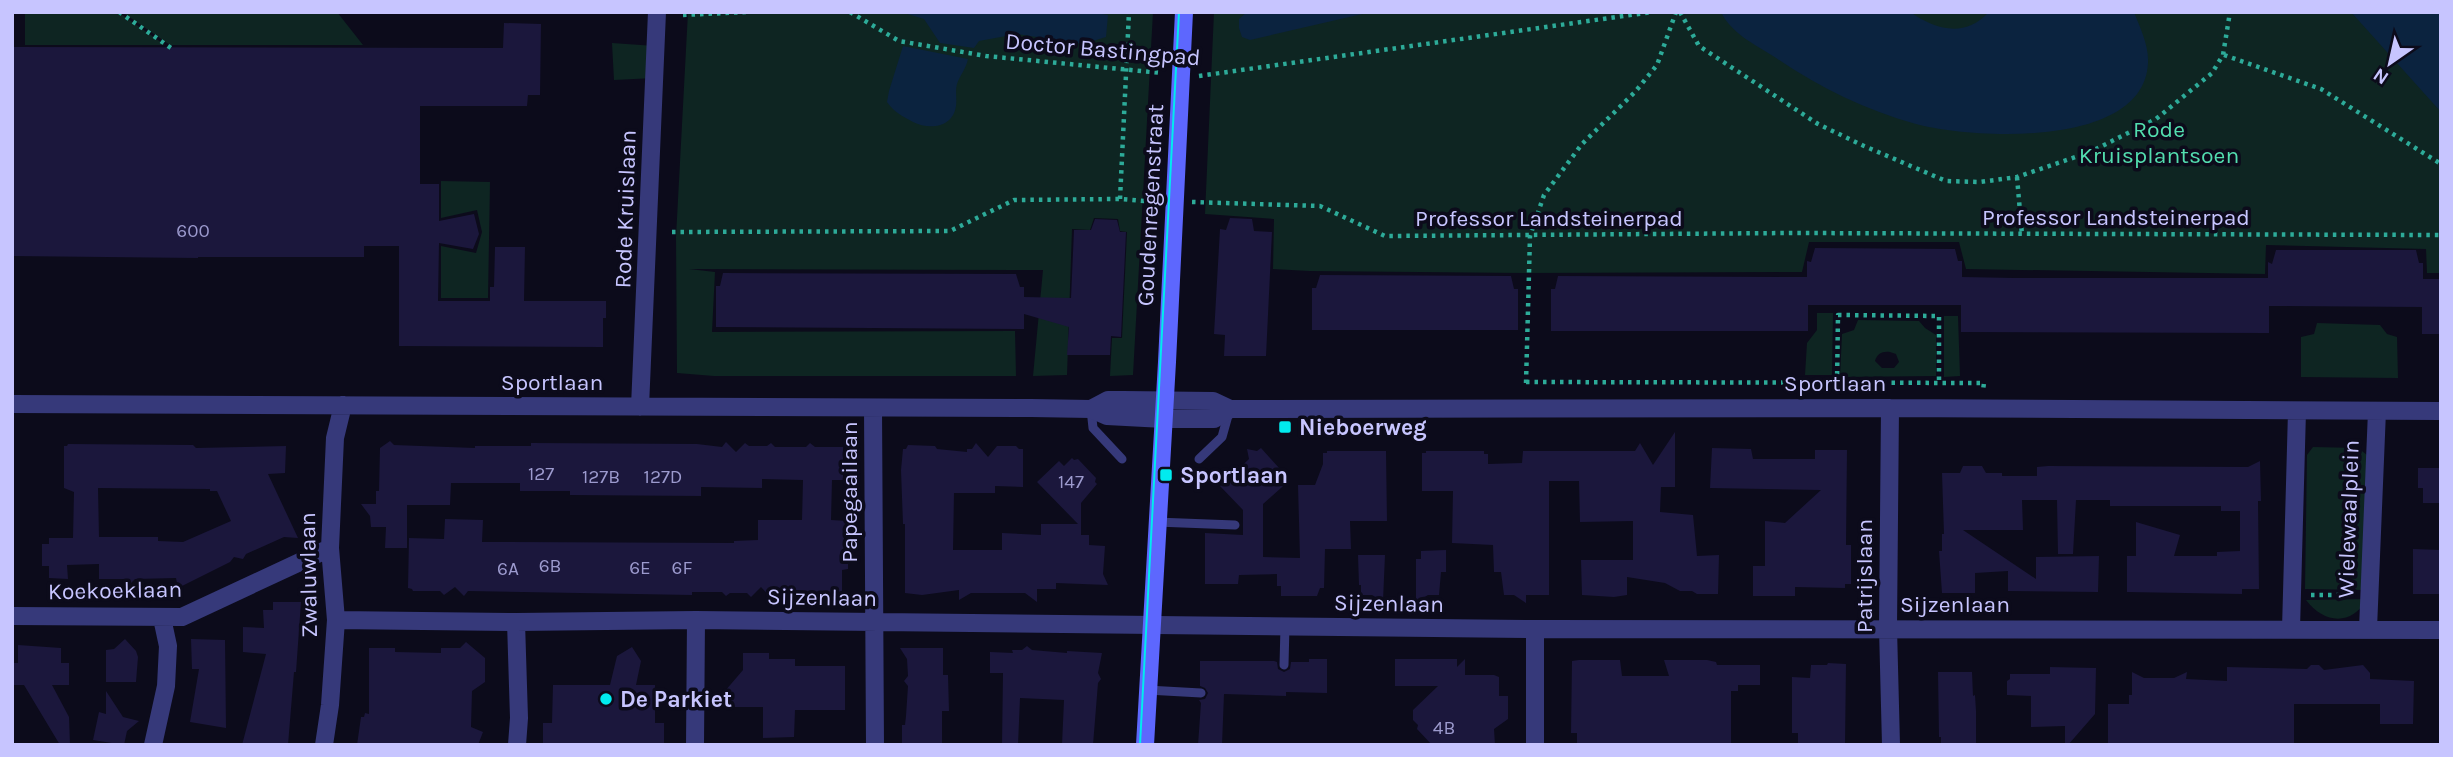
<svg xmlns="http://www.w3.org/2000/svg" width="2453" height="757" font-family="Karla,sans-serif">
<style>
.green{fill:#0e2522;fill-rule:evenodd}
.water{fill:#0b233f}
.building{fill:#1b173c;fill-rule:evenodd}
.lines{fill:none;stroke-linecap:round;stroke-linejoin:round}
.path{stroke:#2dab99;stroke-width:4.5;stroke-dasharray:3.5 5;stroke-linecap:butt}
.lane{stroke:#36397a;stroke-width:9}
.street{stroke:#36397a;stroke-width:18}
.secondary{stroke:#5d67fe;stroke-width:18}
.tram{stroke:#01ebef;stroke-width:2}
.poi-dot{fill:#01ebef;stroke:#0c0b1b;stroke-width:2.5}
.labels{text-anchor:middle;stroke-width:7;stroke-linejoin:round;paint-order:stroke}
.number-label{font-size:19px;fill:#9c9ace}
.street-label{font-size:23px;fill:#c7c5ff;stroke:#0c0b1b}
.park-label{font-size:23px;fill:#53ddaf;stroke:#0c0b1b}
.poi-label{font-size:23px;font-weight:bold;fill:#c7c5ff;stroke:#0c0b1b;text-anchor:start}
</style>
<rect width="100%" height="100%" fill="#0c0b1b"/>
<path class="green" d="M25 12H118L165 45H25Z
M122 12H337L363 45H170Z
M688 12H1153L1133 375 1110 376 1112 338H1122L1127 232 1120 231 1118 219 1094 218 1090 230 1072 229 1067 375 1033 376 1043 270 689 269 715 272 712 332 1015 331 1016 376H714L677 373 676 237Z
M1214 12H2441V273H2427L2426 249 2266 245 2265 274 1966 269 1959 242H1809L1802 272 1525 273 1309 271 1273 269 1274 219 1205 214Z
M612 43 655 46 654 78 614 80Z
M441 181 490 182 488 298H441V246L476 253 482 232 477 210 441 218Z
M1817 313H1833L1832 375H1805L1807 343 1817 330Z
M1944 316H1958L1960 376 1944 377Z
M1858 320 1919 321 1925 328 1936 335V376L1840 377 1842 334 1854 330ZM1890 352 1896 354 1899 362 1894 368H1882L1875 361C1877 354 1882 351 1890 352Z
M2317 323 2380 325 2387 334 2397 337 2398 378 2301 377V337L2314 334Z
M2313 447 2358 448 2367 455 2365 590 2305 589 2307 455Z
M2367 599C2352 626 2324 624 2306 600Z"/>
<path class="water" d="M901 12H1090L1108 15 1106 37 1083 44 1017 34 979 41 974 48 940 43 924 19Z
M1247 12H1371L1250 40 1242 37 1239 28V19Z
M1721 12H1910C1936 30 1965 38 1989 12H2134C2140 28 2149 45 2148 63 2144 149 1972 139 1916 124 1864 110 1817 86 1773 56 1754 44 1731 33 1721 12Z
M2351 12H2441V112Z
M903 46 968 59C966 69 960 75 957 84 955 91 957 99 956 106 953 128 929 130 913 122 902 116 894 112 887 102L889 91Z"/>
<path class="building" d="M504 23 541 24 540 95H528L527 106H420V184H439V221L474 214 479 234 473 249 439 243 438 301H490V287H494L495 247H525L524 301H606V318H603V347L399 346V246H364V257H198V258L12 256V47L503 48Z
M1230 218 1252 219 1254 231 1272 232 1266 356H1224L1225 335 1214 334 1220 229 1226 230Z
M1095 219 1117 220 1120 232H1126L1121 337 1111 336 1110 355H1067L1069 327 1024 314V329L716 327V286H720L723 273 1016 274 1020 287H1024V297L1071 298 1074 230H1091Z
M1815 248 1955 249 1958 261H1962V277L2014 278H2268V262L2272 264 2276 250H2416L2419 263H2423V279H2441V334H2422V307L2269 306V333L1961 332V305H1808V331H1551V289H1555L1558 276 1807 277V261L1811 262Z
M1320 275 1511 276 1514 289H1518V330H1312V288H1316Z
M1675 432V487H1661L1660 512 1693 515 1697 556 1719 555 1718 594H1697L1692 591H1680L1665 583 1627 577V595L1614 597 1582 595 1581 560H1633V521L1580 522 1579 481H1549V595H1526V603L1514 595H1504L1501 572H1494L1493 545 1452 543 1453 491H1422V453H1426V451H1484V454H1488V464L1522 463 1523 451H1635L1640 443 1653 465Z
M390 441 394 445 475 448V446H531V443L697 444 722 447 726 442 736 452 745 443 749 446H767L771 443 775 447H806L810 443 815 447H843V480H832L831 520 848 521V569L842 570V593L775 592 770 597 761 587 751 597 747 593H730L726 596 722 592H692V595L468 591 464 596 455 587 444 595 440 591H413L412 589 408 588 409 538 444 539 445 519 483 520 482 542 734 543V541L758 540V520H802L803 480 762 479V488L701 487V496L570 495V491H520V483H451L450 505H407V548H385L386 527H371L370 516 361 504H376V491H379L380 448Z
M976 443 988 457 997 446H1016L1019 449H1023V487L995 486V493H954L953 550H1002V533L1041 535V524H1078L1037 482 1059 461 1064 466 1072 458 1074 460 1078 459 1096 478 1095 482 1097 484 1081 503V535H1089V545L1105 546 1103 574 1108 585 1056 583V589H1037V602L1025 593H971L959 600V590L922 595 905 593V524H903L901 470 903 449H906L908 445 935 446 937 449 967 452V449H972Z
M68 444 193 445 196 448 286 446 285 473 268 474 298 538 284 537 246 554 243 559 234 557 230 562 178 588 176 578 135 579 130 584 126 579H99V564L67 565 68 579 49 578V566H42V544H49V538H73L74 492 64 488V446H67ZM98 488 210 489V491H217L231 521 183 542 158 541V537H99Z
M1261 448 1290 480 1263 504V557L1300 558 1298 485H1315L1323 464V453H1327V451H1386L1387 521H1350L1351 549H1325L1324 588H1320L1317 596H1281V586H1277V574L1239 575 1238 584H1205V533L1243 535V510L1220 486 1224 483 1222 471 1232 475 1249 459 1247 449 1257 451Z
M1712 448 1751 449 1753 459H1815V450H1847L1846 545H1851V584H1845V588L1795 587V596H1753V566H1765V521L1785 523 1821 490 1710 488Z
M2260 461 2261 501H2258L2259 589H2242V594L2127 592V556H2136V522L2180 535 2174 556H2217V552L2240 551V511H2221V506H2110V500H2076L2073 554H2058L2057 500H2022L2023 530H1963L2036 579V557L2099 556 2098 592 2008 591V571L1975 573V593H1942L1939 551H1942V534H1944L1942 473H1960L1963 466H1982L1986 473H2002V476H2037V467L2048 466 2248 467Z
M2418 468H2441V503H2423V488H2418Z
M2413 549 2441 550V594H2413Z
M1446 550V572H1441L1439 595H1428L1416 602V559H1421V551Z
M1358 555H1385L1383 601 1372 595H1361V585H1359Z
M273 602H301L296 672H294L288 745H242L266 654 243 652V627L264 628 263 610H273Z
M125 639 136 651 138 657 136 682H106V650L114 649Z
M191 639 225 640 226 728 190 722 199 669H192Z
M466 642 485 658V682L472 691 471 727 483 732 478 745H357L361 717H364L365 713 369 714V648H395V652L441 653V648H460Z
M18 645 61 648V663H69V685H52L69 717 70 745H60L24 685H12V663H18Z
M1027 646 1032 650 1067 653V651L1102 653 1098 673 1101 679 1098 683 1093 745H1062L1064 700 1020 698 1018 745H1002L1003 673H990V652L1013 653 1012 650H1022Z
M632 647 641 661 636 685H655V723H664V745H543V723H552L553 685H610L617 656Z
M900 648H943V675H948L949 711H942V745H902V725H905L906 716 908 686 904 681 908 676 907 659Z
M743 653H769V659H795V666H845V710H795L794 737 763 738V707H726L719 698 743 670Z
M1309 659H1327V693L1286 692V696L1224 694 1222 745H1198L1201 703 1199 700 1205 699 1208 693 1205 688 1200 686V661H1274L1277 662 1278 669 1284 672 1290 669 1291 662H1309Z
M1395 659H1457V667L1465 659V675H1494L1499 677V696H1508V719L1494 729 1495 745H1432L1417 729 1418 725 1413 720V710L1438 686H1395Z
M1579 660H1620L1622 676H1669L1664 660H1707L1716 662 1717 665H1760V685H1738V691H1731V745H1577V733H1571L1572 661Z
M1828 663 1846 664 1845 745H1798V733H1792V677L1810 678 1811 665H1827Z
M2311 665H2319L2324 670 2363 665 2370 673V679L2414 681 2413 724H2380V704H2294V744L2108 745V704H2129V695H2132V672L2144 678H2174L2187 672 2186 679 2227 681V667L2307 669Z
M2050 667 2096 668 2095 714 2068 745H2065V726L2031 727V696L2007 695V681L2010 679V674H2050Z
M1938 672H1972L1973 696 1975 695 1976 711V745H1941V737H1939Z
M106 691 123 717 139 721 127 731 124 745 93 740 99 712 106 714Z"/>
<g class="lines">
<path class="path" d="M119 12 171 48
M850 12 899 41 986 56 1162 73
M1680 12 1699 46 1818 124 1864 146 1946 181 1980 182 2017 177 2090 152 2156 119 2212 73 2223 55 2230 12
M683 15 746 12
M2224 55 2321 89 2441 164
M1199 76 1652 12
M2017 177 2022 235
M1120 199 1129 12
M1192 202 1320 206 1385 236 1791 233 2441 235
M672 232 950 231 1014 200 1120 199 1156 202
M1526 382 1984 383 1983 390
M1526 383 1530 236 1544 195 1582 144 1635 92 1657 65 1676 12
M1837 383 1838 315 1939 316V383
M2311 595H2351"/>
<path class="lane" d="M1091 409 1093 428 1122 459
M1199 459 1222 437 1229 412
M1156 522 1235 525
M1284 665 1285 626
M1147 690 1201 693"/>
<path class="street" d="M12 404 1031 408 1091 409 1107 416 1164 419H1214L1230 409
M640 407 657 12
M873 408 875 745
M1890 408 1888 628 1891 745
M1091 409 1108 400H1123L1213 401 1230 409 1890 408 2441 411
M12 616 182 617 330 548
M336 620 516 622 696 620 1535 629 2441 630
M516 622 519 718 517 745
M1535 629V745
M2291 629 2297 411
M2368 629 2377 411
M153 745 166 686 168 646 162 618
M324 745 330 705 336 620 330 548 335 438 343 405
M695 745 696 620"/>
<path class="secondary" d="M1145 745 1167 362 1184 12"/>
<path class="tram" d="M1140 745 1179 12"/>
</g>
<g class="poi-dot">
<rect x="1278" y="420" width="14" height="14" rx="3.5"/>
<rect x="1159" y="468" width="14" height="14" rx="3.5"/>
<circle cx="606" cy="699" r="7"/>
</g>
<g class="labels">
<g class="number-label">
<text x="193" y="237">600</text>
<text x="541" y="480">127</text>
<text x="601" y="483">127B</text>
<text x="663" y="483">127D</text>
<text x="1071" y="488">147</text>
<text x="550" y="572">6B</text>
<text x="640" y="574">6E</text>
<text x="682" y="574">6F</text>
<text x="508" y="575">6A</text>
<text x="1444" y="734">4B</text>
</g>
<g class="street-label">
<text transform="translate(1103 49) rotate(5)" y="8">Doctor Bastingpad</text>
<text transform="translate(1150 205) rotate(-87)" y="8">Goudenregenstraat</text>
<text transform="translate(625 209) rotate(-88)" y="8">Rode Kruislaan</text>
<text x="2116" y="225">Professor Landsteinerpad</text>
<text x="1549" y="226">Professor Landsteinerpad</text>
<text x="552" y="390">Sportlaan</text>
<text x="1835" y="391">Sportlaan</text>
<text transform="translate(849 492) rotate(-90)" y="8">Papegaailaan</text>
<text transform="translate(2348 519) rotate(-88)" y="8">Wielewaalplein</text>
<text transform="translate(308 575) rotate(-91)" y="8">Zwaluwlaan</text>
<text transform="translate(1864 576) rotate(-90)" y="8">Patrijslaan</text>
<text transform="translate(115 590) rotate(-1)" y="8">Koekoeklaan</text>
<text transform="translate(822 597) rotate(1)" y="8">Sijzenlaan</text>
<text transform="translate(1389 603) rotate(1)" y="8">Sijzenlaan</text>
<text x="1955" y="612">Sijzenlaan</text>
</g>
<g class="park-label">
<text x="2159" y="137">Rode<tspan x="2159" dy="26">Kruisplantsoen</tspan></text>
</g>
<g class="poi-label">
<text x="1299" y="435">Nieboerweg</text>
<text x="1180" y="483">Sportlaan</text>
<text x="620" y="707">De Parkiet</text>
</g>
</g>
<rect width="2453" height="757" fill="none" stroke="#c7c5ff" stroke-width="28"/>
<g transform="translate(2390 63) rotate(214)" stroke="#0c0b1b" stroke-width="5" paint-order="stroke">
<path d="M0-5L12 26L0 18L-12 26Z" fill="#c7c5ff"/>
<text y="-10" font-size="19" font-weight="bold" text-anchor="middle" fill="#c7c5ff">N</text>
</g>
</svg>
